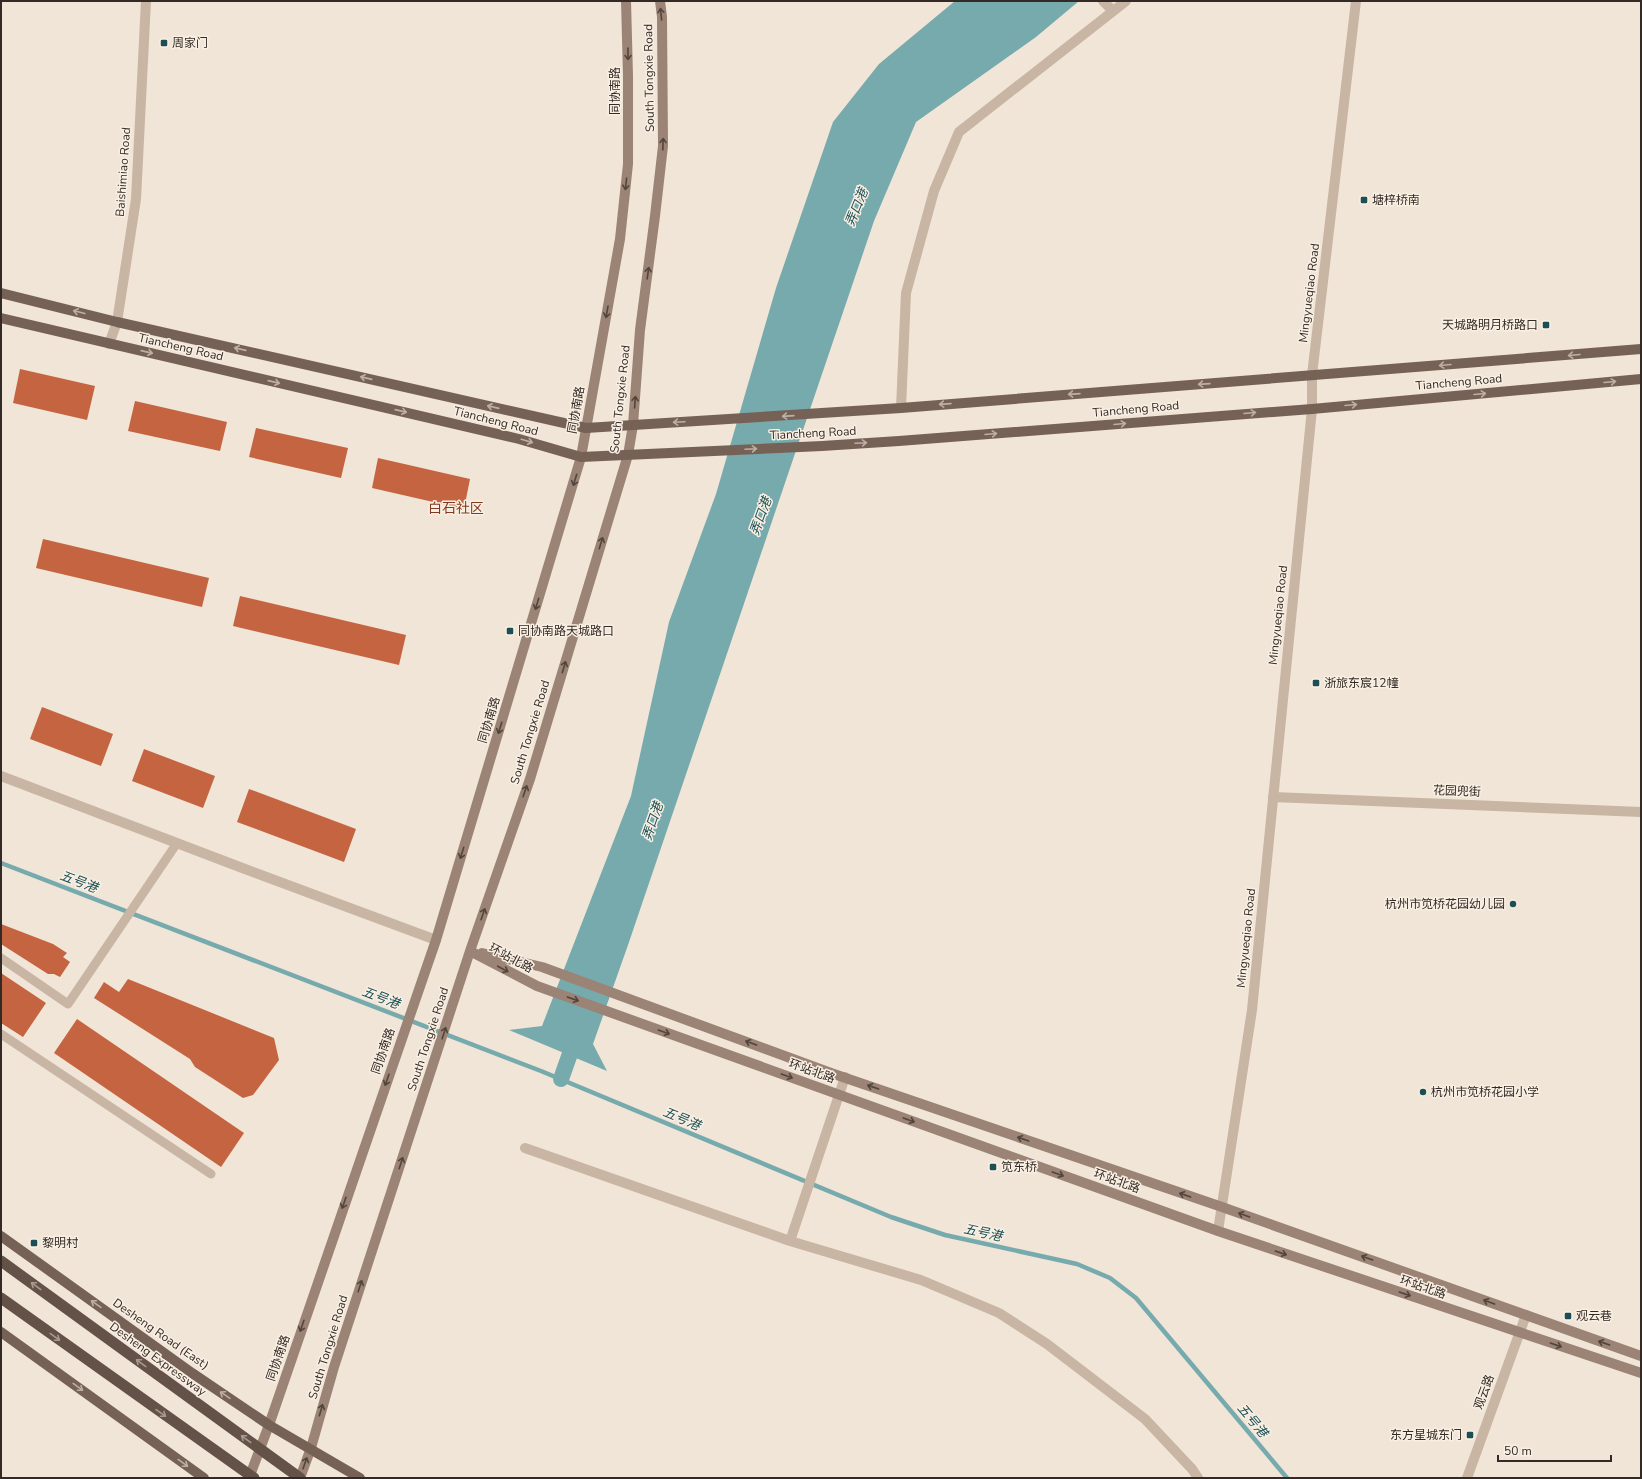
<svg xmlns="http://www.w3.org/2000/svg" width="1642" height="1479" font-family="'Nunito Sans','Noto Sans SC',sans-serif">
<style>
.water{fill:#76aaad}
.lines{fill:none;stroke-linecap:round;stroke-linejoin:round}
.stream{stroke:#76aaad;stroke-width:4.5}
.canal{stroke:#76aaad;stroke-width:16}
.building{fill:#c56440}
.service{stroke:#c8b5a3;stroke-width:9}
.minor{stroke:#c8b5a3;stroke-width:10}
.tertiary{stroke:#c8b5a3;stroke-width:10}
.secondary{stroke:#9b8475;stroke-width:10}
.primary{stroke:#756156;stroke-width:10}
.trunk-bridge{stroke:#645249;stroke-width:11}
.oneway{stroke:#52453d}
.oneway2{stroke:#beafa4}
.oneway3{stroke:#a7998e}
.poi-dot{fill:#1b4f54;stroke:#f9efe3;stroke-width:1.5}
.labels{text-anchor:middle;stroke-width:3;stroke-linejoin:round;paint-order:stroke}
.poi-label{font-size:12px;fill:#332a25;stroke:#f9efe3;text-anchor:start}
.street-label{font-size:12px;fill:#332a25;stroke:#f9efe3}
.water-label{font-size:13px;font-style:italic;fill:#1b4f54;stroke:#f9efe3}
.quarter-label{font-size:14px;fill:#82391f;stroke:#f9efe3}
</style>
<rect width="100%" height="100%" fill="#f0e5d7"/>
<path class="water" d="M955 1H1079L1036 37 916 122 874 221 628 945 593 1044 607 1071 509 1030 542 1026 631 796 669 622 716 494 776 288 833 122 879 64Z"/>
<g class="lines">
<path class="stream" d="M1 863 541 1071 891 1217 945 1235 1077 1264 1110 1278 1136 1298 1287 1478"/>
<path class="canal" d="M561 1079 577 1034"/>
</g>
<path class="building" d="M20 369 95 386 87 420 13 403Z
M135 401 227 422 220 451 128 431Z
M256 428 348 448 341 478 249 457Z
M378 458 470 479 464 509 372 488Z
M43 539 209 578 202 607 36 568Z
M240 596 406 635 399 665 233 626Z
M42 707 113 734 101 766 30 739Z
M144 749 215 776 203 808 132 781Z
M249 789 356 829 344 862 237 822Z
M1 924 53 944 67 953 63 957 70 962 60 977 54 974H48L1 944Z
M1 973 46 1003 23 1037 1 1023Z
M128 979 274 1038 279 1060 253 1095 243 1098 195 1067 190 1059 94 998 104 982 119 992Z
M77 1019 244 1133 221 1167 54 1053Z"/>
<g class="lines">
<path class="service" d="M1 958 68 1004 177 843
M1 1034 211 1174"/>
<path class="minor" d="M1103 1 1113 11
M109 344 117 322 136 199 146 1
M901 408 906 293 934 191 959 132 1126 1
M1273 797 1641 812
M525 1148 790 1241 921 1280 999 1313 1047 1344 1145 1419 1192 1469 1198 1478
M790 1241 845 1077
M1467 1478 1526 1315"/>
<path class="tertiary" d="M1 776 245 869 436 940
M1218 1231 1252 1010 1312 409V375L1356 1"/>
<path class="secondary" d="M470 951 537 986 1218 1231 1641 1373
M482 953 542 967 831 1073 1222 1207 1641 1356
M249 1478 269 1425 436 940 581 457 620 239 628 164V76L626 1
M300 1478 311 1448 334 1367 470 951 530 779 628 455 633 425 640 330 655 216 663 146 662 17 660 1"/>
<path class="primary" d="M1 293 117 322 586 428 901 408 1641 349
M1 318 519 439 581 457 822 446 899 441 1312 409 1641 379
M1 1236 192 1373 269 1425 360 1478
M1 1332 204 1478"/>
<path class="trunk-bridge" d="M1 1261 300 1478
M1 1298 254 1478"/>
</g>
<defs><path id="oneway-shaft" d="M-6 0H5M1.5-3L5.5 0L1.5 3" fill="none" stroke-width="1.6" stroke-linecap="round" stroke-linejoin="round"/></defs>
<g class="oneway">
<use href="#oneway-shaft" transform="translate(661 14) rotate(-96)"/>
<use href="#oneway-shaft" transform="translate(628 54) rotate(89)"/>
<use href="#oneway-shaft" transform="translate(663 144) rotate(-88)"/>
<use href="#oneway-shaft" transform="translate(626 184) rotate(96)"/>
<use href="#oneway-shaft" transform="translate(648 273) rotate(-82)"/>
<use href="#oneway-shaft" transform="translate(607 312) rotate(100)"/>
<use href="#oneway-shaft" transform="translate(635 402) rotate(-86)"/>
<use href="#oneway-shaft" transform="translate(575 480) rotate(107)"/>
<use href="#oneway-shaft" transform="translate(601 543) rotate(-73)"/>
<use href="#oneway-shaft" transform="translate(537 604) rotate(107)"/>
<use href="#oneway-shaft" transform="translate(564 667) rotate(-73)"/>
<use href="#oneway-shaft" transform="translate(500 728) rotate(107)"/>
<use href="#oneway-shaft" transform="translate(525 791) rotate(-71)"/>
<use href="#oneway-shaft" transform="translate(462 853) rotate(107)"/>
<use href="#oneway-shaft" transform="translate(483 914) rotate(-71)"/>
<use href="#oneway-shaft" transform="translate(503 969) rotate(28)"/>
<use href="#oneway-shaft" transform="translate(573 999) rotate(19)"/>
<use href="#oneway-shaft" transform="translate(664 1032) rotate(20)"/>
<use href="#oneway-shaft" transform="translate(444 1033) rotate(-72)"/>
<use href="#oneway-shaft" transform="translate(751 1043) rotate(-160)"/>
<use href="#oneway-shaft" transform="translate(787 1076) rotate(20)"/>
<use href="#oneway-shaft" transform="translate(387 1080) rotate(109)"/>
<use href="#oneway-shaft" transform="translate(873 1087) rotate(-161)"/>
<use href="#oneway-shaft" transform="translate(909 1120) rotate(20)"/>
<use href="#oneway-shaft" transform="translate(1023 1139) rotate(-161)"/>
<use href="#oneway-shaft" transform="translate(401 1163) rotate(-72)"/>
<use href="#oneway-shaft" transform="translate(1058 1174) rotate(20)"/>
<use href="#oneway-shaft" transform="translate(1185 1195) rotate(-161)"/>
<use href="#oneway-shaft" transform="translate(344 1203) rotate(109)"/>
<use href="#oneway-shaft" transform="translate(1244 1215) rotate(-160)"/>
<use href="#oneway-shaft" transform="translate(1281 1253) rotate(19)"/>
<use href="#oneway-shaft" transform="translate(1367 1258) rotate(-160)"/>
<use href="#oneway-shaft" transform="translate(360 1286) rotate(-72)"/>
<use href="#oneway-shaft" transform="translate(1405 1294) rotate(19)"/>
<use href="#oneway-shaft" transform="translate(1489 1302) rotate(-160)"/>
<use href="#oneway-shaft" transform="translate(302 1326) rotate(109)"/>
<use href="#oneway-shaft" transform="translate(1604 1343) rotate(-161)"/>
<use href="#oneway-shaft" transform="translate(1556 1345) rotate(19)"/>
<use href="#oneway-shaft" transform="translate(321 1410) rotate(-74)"/>
<use href="#oneway-shaft" transform="translate(305 1463) rotate(-71)"/>
</g>
<g class="oneway2">
<use href="#oneway-shaft" transform="translate(79 312) rotate(-166)"/>
<use href="#oneway-shaft" transform="translate(240 349) rotate(-167)"/>
<use href="#oneway-shaft" transform="translate(147 352) rotate(13)"/>
<use href="#oneway-shaft" transform="translate(1574 355) rotate(175)"/>
<use href="#oneway-shaft" transform="translate(1445 365) rotate(175)"/>
<use href="#oneway-shaft" transform="translate(366 378) rotate(-167)"/>
<use href="#oneway-shaft" transform="translate(274 382) rotate(13)"/>
<use href="#oneway-shaft" transform="translate(1610 382) rotate(-5)"/>
<use href="#oneway-shaft" transform="translate(1204 384) rotate(176)"/>
<use href="#oneway-shaft" transform="translate(1074 394) rotate(176)"/>
<use href="#oneway-shaft" transform="translate(1480 394) rotate(-5)"/>
<use href="#oneway-shaft" transform="translate(945 404) rotate(176)"/>
<use href="#oneway-shaft" transform="translate(1351 405) rotate(-5)"/>
<use href="#oneway-shaft" transform="translate(493 407) rotate(-167)"/>
<use href="#oneway-shaft" transform="translate(401 411) rotate(13)"/>
<use href="#oneway-shaft" transform="translate(1250 413) rotate(-5)"/>
<use href="#oneway-shaft" transform="translate(788 416) rotate(176)"/>
<use href="#oneway-shaft" transform="translate(679 422) rotate(177)"/>
<use href="#oneway-shaft" transform="translate(1120 424) rotate(-5)"/>
<use href="#oneway-shaft" transform="translate(991 434) rotate(-5)"/>
<use href="#oneway-shaft" transform="translate(527 441) rotate(16)"/>
<use href="#oneway-shaft" transform="translate(861 443) rotate(-3)"/>
<use href="#oneway-shaft" transform="translate(751 449) rotate(-3)"/>
<use href="#oneway-shaft" transform="translate(96 1304) rotate(-145)"/>
<use href="#oneway-shaft" transform="translate(78 1387) rotate(36)"/>
<use href="#oneway-shaft" transform="translate(225 1395) rotate(-146)"/>
<use href="#oneway-shaft" transform="translate(183 1463) rotate(36)"/>
</g>
<g class="oneway3">
<use href="#oneway-shaft" transform="translate(36 1286) rotate(-144)"/>
<use href="#oneway-shaft" transform="translate(55 1337) rotate(36)"/>
<use href="#oneway-shaft" transform="translate(141 1363) rotate(-144)"/>
<use href="#oneway-shaft" transform="translate(161 1413) rotate(35)"/>
<use href="#oneway-shaft" transform="translate(246 1439) rotate(-144)"/>
</g>
<g class="poi-dot">
<rect x="160" y="39" width="8" height="8" rx="2"/>
<rect x="1360" y="196" width="8" height="8" rx="2"/>
<rect x="1542" y="321" width="8" height="8" rx="2"/>
<rect x="506" y="627" width="8" height="8" rx="2"/>
<rect x="1312" y="679" width="8" height="8" rx="2"/>
<circle cx="1513" cy="904" r="4"/>
<circle cx="1423" cy="1092" r="4"/>
<rect x="989" y="1163" width="8" height="8" rx="2"/>
<rect x="30" y="1239" width="8" height="8" rx="2"/>
<rect x="1564" y="1312" width="8" height="8" rx="2"/>
<rect x="1466" y="1431" width="8" height="8" rx="2"/>
</g>
<g class="labels">
<g class="poi-label">
<text x="172" y="47">周家门</text>
<text x="1372" y="204">塘梓桥南</text>
<text x="1538" y="329" text-anchor="end">天城路明月桥路口</text>
<text x="518" y="635">同协南路天城路口</text>
<text x="1324" y="687">浙旅东宸12幢</text>
<text x="1505" y="908" text-anchor="end">杭州市笕桥花园幼儿园</text>
<text x="1431" y="1096">杭州市笕桥花园小学</text>
<text x="1001" y="1171">笕东桥</text>
<text x="42" y="1247">黎明村</text>
<text x="1576" y="1320">观云巷</text>
<text x="1462" y="1439" text-anchor="end">东方星城东门</text>
</g>
<g class="street-label">
<text transform="translate(649 78) rotate(-91)" y="4">South Tongxie Road</text>
<text transform="translate(615 91) rotate(-90)" y="4">同协南路</text>
<text transform="translate(123 172) rotate(-86)" y="4">Baishimiao Road</text>
<text transform="translate(1309 293) rotate(-83)" y="4">Mingyueqiao Road</text>
<text transform="translate(181 347) rotate(13)" y="4">Tiancheng Road</text>
<text transform="translate(1459 382) rotate(-5)" y="4">Tiancheng Road</text>
<text transform="translate(620 399) rotate(-84)" y="4">South Tongxie Road</text>
<text transform="translate(1136 409) rotate(-5)" y="4">Tiancheng Road</text>
<text transform="translate(576 410) rotate(-80)" y="4">同协南路</text>
<text transform="translate(496 421) rotate(14)" y="4">Tiancheng Road</text>
<text transform="translate(813 433) rotate(-3)" y="4">Tiancheng Road</text>
<text transform="translate(1278 615) rotate(-84)" y="4">Mingyueqiao Road</text>
<text transform="translate(489 720) rotate(-73)" y="4">同协南路</text>
<text transform="translate(530 732) rotate(-73)" y="4">South Tongxie Road</text>
<text transform="translate(1457 791) rotate(2)" y="4">花园兜街</text>
<text transform="translate(1246 938) rotate(-84)" y="4">Mingyueqiao Road</text>
<text transform="translate(511 958) rotate(28)" y="4">环站北路</text>
<text transform="translate(428 1039) rotate(-72)" y="4">South Tongxie Road</text>
<text transform="translate(383 1051) rotate(-71)" y="4">同协南路</text>
<text transform="translate(812 1071) rotate(20)" y="4">环站北路</text>
<text transform="translate(1117 1181) rotate(20)" y="4">环站北路</text>
<text transform="translate(1423 1287) rotate(19)" y="4">环站北路</text>
<text transform="translate(161 1334) rotate(35)" y="4">Desheng Road (East)</text>
<text transform="translate(328 1347) rotate(-73)" y="4">South Tongxie Road</text>
<text transform="translate(278 1358) rotate(-71)" y="4">同协南路</text>
<text transform="translate(158 1359) rotate(36)" y="4">Desheng Expressway</text>
<text transform="translate(1484 1392) rotate(-70)" y="4">观云路</text>
</g>
<g class="water-label">
<text transform="translate(856 207) rotate(-68)" y="5">弄口港</text>
<text transform="translate(760 516) rotate(-70)" y="5">弄口港</text>
<text transform="translate(652 821) rotate(-71)" y="5">弄口港</text>
<text transform="translate(79 881) rotate(21)" y="5">五号港</text>
<text transform="translate(381 997) rotate(21)" y="5">五号港</text>
<text transform="translate(682 1118) rotate(23)" y="5">五号港</text>
<text transform="translate(983 1232) rotate(12)" y="5">五号港</text>
<text transform="translate(1253 1420) rotate(50)" y="5">五号港</text>
</g>
<g class="quarter-label">
<text x="456" y="513">白石社区</text>
</g>
</g>
<rect width="1642" height="1479" fill="none" stroke="#332a25" stroke-width="4"/>
<path d="M1498 1455v6h113v-6" fill="none" stroke="#332a25" stroke-width="2"/>
<text x="1504" y="1455" font-size="12" fill="#332a25" stroke="#f9efe3" stroke-width="3" paint-order="stroke">50 m</text>
</svg>
